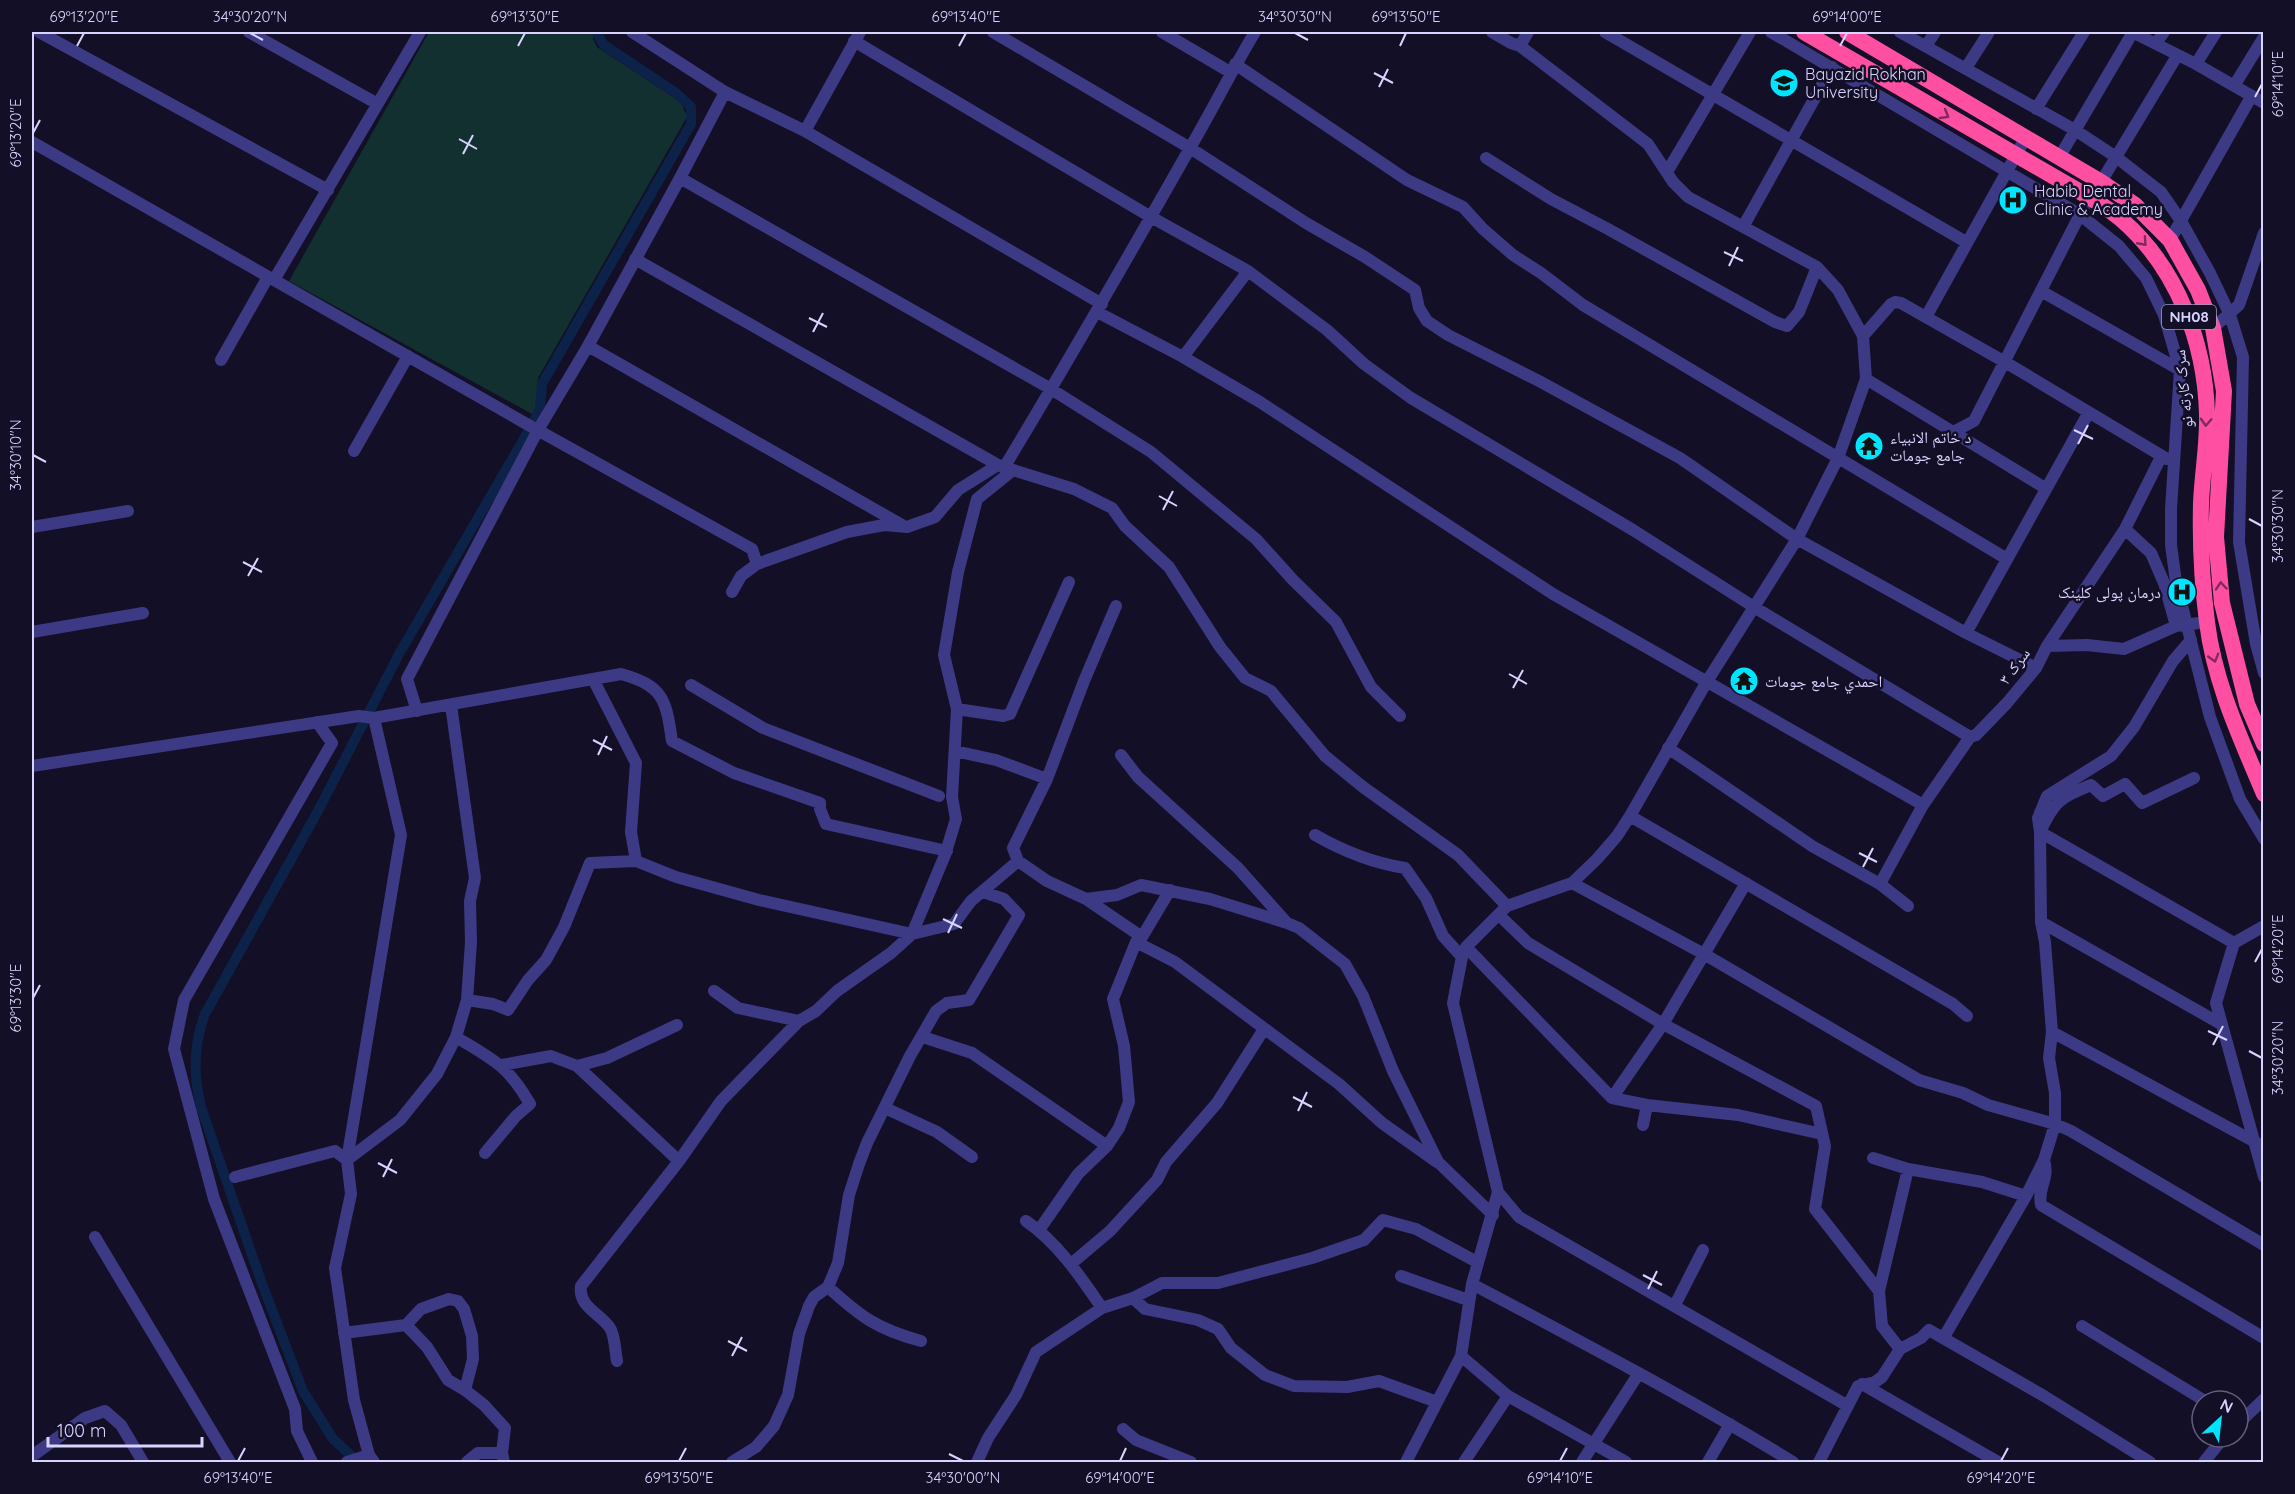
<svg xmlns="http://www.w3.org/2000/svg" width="2295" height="1494" font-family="Quicksand,'Noto Naskh Arabic',sans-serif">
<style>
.green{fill:#12302f}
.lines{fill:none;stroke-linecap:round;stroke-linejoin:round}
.canal{stroke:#0c2248;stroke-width:10}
.minor{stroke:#3d3a85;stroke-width:12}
.highway{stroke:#ff4fa3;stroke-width:16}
.oneway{stroke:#7d2c5e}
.ticks{fill:none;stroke:#d9d4ff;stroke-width:2}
.labels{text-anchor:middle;stroke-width:5;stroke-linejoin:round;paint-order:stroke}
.shield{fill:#130f26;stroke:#9e99be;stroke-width:1.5}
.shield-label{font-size:15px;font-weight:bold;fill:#d9d4ff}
.poi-label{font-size:16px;fill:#d9d4ff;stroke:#130f26;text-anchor:start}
.street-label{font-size:16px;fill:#d9d4ff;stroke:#130f26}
.neatline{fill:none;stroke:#d9d4ff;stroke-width:2}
.ticks-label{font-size:15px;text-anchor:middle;fill:#d9d4ff}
</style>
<rect width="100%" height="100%" fill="#130f26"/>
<path class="green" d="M429 32H595L593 39 597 47 681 102 687 117 538 378 536 407 532 414 289 281Z"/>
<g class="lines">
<path class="canal" d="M358 1462 333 1439 303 1391 261 1281 201 1107C193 1075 193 1045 205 1014L318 811 399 654 533 423 540 409 542 384 691 124V107L676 93 604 45 598 35 599 32"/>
<path class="minor" d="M39 32 328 190
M249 32 376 103
M632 32 725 92 805 131 1102 304
M993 32 1190 148 1306 223 1365 257 1415 290 1419 308 1427 321 1448 335 1539 381 1680 458 1797 539 1966 633 2036 668
M1162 32 1230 72
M1492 32 1511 43 1520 46
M1528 32 1520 46 1648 144 1673 182 1688 197 1817 267 1838 290 1863 336 1866 379 1838 458 1797 539 1706 683 1630 816 1617 836 1597 859 1572 883 1507 906 1466 947 1462 957 1453 1003 1498 1192 1472 1284 1461 1356 1508 1396 1626 1462
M1605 32 1966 242
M1771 32 2079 214 2119 246 2146 278 2164 315 2180 370 2171 509V545L2176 582 2210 717 2240 799 2264 839
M1900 32 2075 130 2116 157 2161 192 2181 221 2210 273 2230 315 2243 357 2239 542 2256 644 2264 673
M2132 32 2196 64 2264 103
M854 41 1151 217 1248 271 1327 330 1364 364 1411 398 1633 530 1754 607 1970 737
M2156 43 2164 32
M1926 46 1935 32
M1235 64 1407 180 1463 207 1483 229 1513 255 1541 273 1583 305 2007 559
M2196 64 2216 32
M1966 68 1989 32
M2234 86 2264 37
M2036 109 2084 32
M805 131 860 32
M32 142 532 427 752 549 757 564
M2060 156 2133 32
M1486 158 1551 199 1608 229 1775 322 1787 326 1799 312 1817 267
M1667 172 1750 32
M680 178 1051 389 1151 452 1256 539 1293 580 1336 622 1371 687 1400 716
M2101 182 2177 56
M1743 227 1832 67
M2170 240 2251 97
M635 259 998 465
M274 280 420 32
M2041 291 2180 370
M1097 312 1183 357 1260 402 1553 594 1923 805
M1926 317 2026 137
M2213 328 2239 305 2264 233
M1863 336 1891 304 1895 302 1901 303 2005 362 2167 459
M588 346 902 525
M1183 357 1248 271
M221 360 268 277
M1866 379 2045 488
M1955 431 1974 421 2089 197
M354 451 408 356
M1005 466C1067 363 1127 259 1186 155 1210 114 1231 72 1255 32
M1013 470 1074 489 1112 508 1125 526 1169 567 1220 647 1245 678 1271 691 1325 756 1363 787 1458 855 1507 906
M32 527 128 511
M2125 529 2151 553 2164 583 2176 626
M1116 606 1084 681 1047 779 1013 848 1018 861 1047 881 1086 899 1142 937
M32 632 143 613
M1966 633 2089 412
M2047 646 2087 645 2124 649 2176 626 2207 622
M593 679 636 763 631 832 636 861
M691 685 763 728 939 796
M957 709 1003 716 1010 714 1069 582
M417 711 407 679 538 430 588 346 680 178 725 92
M1668 748 1812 846 1880 884 1908 906
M955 751 996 760 1047 779
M1121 755 1138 777 1238 868 1286 922
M32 766 359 716 374 718 621 674C664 686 666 700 672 741L734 773 820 803V809L826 824 947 851
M2194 778 2142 803 2125 784 2103 796 2091 785C2060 798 2055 800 2040 832L2234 943
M1630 816 1953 1004 1967 1016
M1315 835C1343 851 1373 863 1405 868L1426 898 1443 936 1462 957
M1572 883 1704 954 1919 1080 1963 1093 1988 1105 2055 1124 2071 1131 2264 1245
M1880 884 1923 805 1970 737 1976 735 2007 703 2036 668 2047 646 2125 529 2161 457
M1086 899 1117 895 1141 885 1210 899 1287 923 1299 928 1345 964 1363 996 1393 1071 1438 1162 1493 1215
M1499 915 1528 943 1663 1024 1816 1106 1825 1146 1815 1209 1879 1291 1882 1326 1900 1349
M2041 922 2221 1024
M2264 926 2234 943 2216 1003 2264 1177
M1136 942 1175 962 1339 1084 1382 1123 1437 1162
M1466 947 1612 1098 1647 1105 1738 1115 1822 1134
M714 991 738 1008 799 1021
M467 1000 493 1004 508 1010 528 980 546 960 564 927 590 863 636 861 676 877 759 900 912 934 945 855 956 819 952 797 957 709 944 655 958 572 977 499 1013 470 998 465 958 490 935 517 907 527 884 525 847 532 757 564 741 576 732 592
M2052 1032 2257 1143
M456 1037C492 1059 508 1065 530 1104L516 1116 485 1153
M923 1037 972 1053 1107 1146
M502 1065 551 1056 577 1066 607 1058 677 1025
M577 1066 679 1161
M1612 1098 1663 1024 1746 883
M885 1108 937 1132 972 1157
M1643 1125 1647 1105
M1873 1158 1908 1169 1982 1182 2026 1196
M2044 1160C2050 1180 2037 1187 2041 1205L2264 1338
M235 1177 335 1151 347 1160 400 1120 437 1074 456 1037 467 1000 471 942 470 901 475 878 451 705
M1498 1192 1519 1217 1848 1406
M1026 1221C1058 1243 1080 1276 1102 1308
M1039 1230 1078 1174 1107 1146 1119 1128 1129 1102 1124 1046 1113 999 1136 942 1142 937 1170 890
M95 1237 230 1462
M1071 1264 1110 1231 1157 1180 1166 1162 1217 1103 1264 1029
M1401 1276 1468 1300
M1472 1284C1580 1341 1688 1398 1793 1462
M828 1287C861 1317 877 1329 921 1341
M1879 1291 1908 1169
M1133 1298 1145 1309 1198 1320 1218 1329 1231 1348 1265 1375 1294 1386 1347 1387 1379 1381 1437 1402
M1675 1305 1703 1250
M406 1325 427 1347 448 1380 465 1390 484 1405 505 1428 502 1453 504 1462
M2082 1326 2205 1401
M344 1333 406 1325 421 1309 449 1299 458 1301 464 1309 472 1336 473 1359 465 1390
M1944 1337 2026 1196 2044 1160 2055 1124V1093L2049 1058 2052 1032 2045 942 2041 922 2040 832 2038 818 2047 796 2111 756 2134 727 2173 661 2191 640
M617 1361C615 1351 615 1335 610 1328 600 1313 578 1307 581 1286L679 1161 721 1101 799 1021 816 1011 837 991 891 953 912 934 954 924 971 901 1018 861
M1862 1384 1998 1462
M2238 1424 2264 1399
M1123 1429 1136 1440 1191 1462
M32 1456 85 1418 105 1411 121 1425 143 1462
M312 1462 297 1431 295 1409 214 1199 174 1049 184 1000 332 743 317 722
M347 1462 369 1455
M374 1462 369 1455 354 1400 335 1268 351 1194 347 1160 401 835 374 718
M467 1462 478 1453H502
M732 1462 756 1447 774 1426 788 1395 799 1334 809 1306 814 1297 828 1287 838 1263 849 1195 859 1164 867 1143 910 1056 936 1011 947 1003 969 1000 1019 915 1004 899 983 892
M977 1462 988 1438 1016 1395 1036 1352 1102 1308 1133 1298 1162 1283H1218L1312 1258 1364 1240 1383 1220 1416 1229 1477 1262
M1406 1462 1461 1356
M1464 1462 1508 1396
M1582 1462 1639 1373
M1708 1462 1730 1424
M1819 1462 1858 1386 1875 1382 1882 1377 1900 1349 1921 1338 1929 1330 2044 1396 2150 1462
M2204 1462 2224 1437"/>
<path class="highway" d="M1804 32 2089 197C2100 204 2112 211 2122 220 2177 268 2205 342 2207 414 2208 444 2202 474 2201 504 2200 543 2202 583 2207 622 2214 682 2241 739 2264 794
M1847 32 2101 182 2135 205 2170 240 2198 290 2213 328 2224 391 2216 537 2222 603 2247 704 2264 744"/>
</g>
<defs><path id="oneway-chevron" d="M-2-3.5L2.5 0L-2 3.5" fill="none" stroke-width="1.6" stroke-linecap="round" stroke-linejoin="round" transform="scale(1.5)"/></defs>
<g class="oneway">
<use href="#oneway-chevron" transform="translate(1945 115) rotate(30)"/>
<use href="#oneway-chevron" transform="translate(2143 242) rotate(48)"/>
<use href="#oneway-chevron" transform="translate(2206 422) rotate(93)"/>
<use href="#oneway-chevron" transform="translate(2221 586) rotate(-95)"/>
<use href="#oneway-chevron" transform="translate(2214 658) rotate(74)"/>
</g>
<path class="ticks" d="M250 33 263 40M1295 33 1308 40M77 46 84 33M518 46 525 33M959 46 966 33M1400 46 1406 33M1840 46 1847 33M1374 73 1393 83M1379 87 1388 69M2255 97 2262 84M33 133 40 120M459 139 477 149M463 154 473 135M1724 252 1743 261M1729 266 1738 247M809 318 827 327M813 332 823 313M2074 430 2093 439M2078 444 2088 425M33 455 46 462M1159 496 1177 506M1163 510 1173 491M2249 519 2262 526M243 562 262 572M248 576 258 558M1509 674 1527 684M1513 688 1523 670M593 740 612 750M598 755 607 736M1859 853 1877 862M1863 867 1873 848M943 919 962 928M948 933 957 914M2255 962 2262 949M33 998 40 985M2208 1031 2227 1040M2213 1045 2223 1026M2249 1051 2262 1058M1293 1097 1312 1107M1298 1111 1307 1092M378 1163 397 1173M383 1177 392 1159M1643 1275 1662 1285M1648 1289 1657 1271M728 1341 747 1351M732 1356 742 1337M949 1454 963 1461M238 1461 245 1448M679 1461 686 1448M1120 1461 1126 1448M1560 1461 1567 1448M2001 1461 2008 1448"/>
<defs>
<g id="university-disc" transform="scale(1.5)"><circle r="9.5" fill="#00e5ff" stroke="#130f26"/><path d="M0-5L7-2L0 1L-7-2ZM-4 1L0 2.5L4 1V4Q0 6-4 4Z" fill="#111"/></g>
<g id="hospital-disc" transform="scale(1.5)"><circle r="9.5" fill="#00e5ff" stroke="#130f26"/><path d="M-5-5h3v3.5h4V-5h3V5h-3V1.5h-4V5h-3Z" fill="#111"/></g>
<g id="temple-disc" transform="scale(1.5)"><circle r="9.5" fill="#00e5ff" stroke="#130f26"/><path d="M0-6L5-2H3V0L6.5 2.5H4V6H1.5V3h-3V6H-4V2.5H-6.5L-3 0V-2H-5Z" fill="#111"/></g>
</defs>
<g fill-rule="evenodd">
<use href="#university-disc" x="1784" y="83"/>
<use href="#hospital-disc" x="2013" y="200"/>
<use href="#temple-disc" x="1869" y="446"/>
<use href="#hospital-disc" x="2182" y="592"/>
<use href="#temple-disc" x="1744" y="681"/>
</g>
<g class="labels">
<rect class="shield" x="2162" y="305" width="54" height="24" rx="4.5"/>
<g class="shield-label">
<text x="2189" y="322">NH08</text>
</g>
<g class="poi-label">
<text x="1805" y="80">Bayazid Rokhan<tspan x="1805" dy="18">University</tspan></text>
<text x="2034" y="197">Habib Dental<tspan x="2034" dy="18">Clinic &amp; Academy</tspan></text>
<text x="1890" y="443">د خاتم الانبیاء<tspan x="1890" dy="18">جامع جومات</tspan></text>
<text x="2161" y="598" text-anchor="end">درمان پولی کلینک</text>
<text x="1765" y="687">احمدي جامع جومات</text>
</g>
<g class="street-label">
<text transform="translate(2183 389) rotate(-96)" y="6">سرک کارته نو</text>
<text transform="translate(2014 666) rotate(-54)" y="6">سرک ۳</text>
</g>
</g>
<rect width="2295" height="1494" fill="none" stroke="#130f26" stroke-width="66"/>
<g transform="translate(2220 1419) rotate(27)"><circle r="28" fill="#130f26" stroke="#625e7d" stroke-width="1.5"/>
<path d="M0-4.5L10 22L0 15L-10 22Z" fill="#00e5ff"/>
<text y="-9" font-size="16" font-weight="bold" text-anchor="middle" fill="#d9d4ff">N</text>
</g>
<path d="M48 1437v9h154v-9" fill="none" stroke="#d9d4ff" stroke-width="3"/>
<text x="57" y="1437" font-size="18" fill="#d9d4ff" stroke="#130f26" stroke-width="4.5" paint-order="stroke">100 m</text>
<rect x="33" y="33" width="2229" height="1428" class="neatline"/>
<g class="ticks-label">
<text x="84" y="22">69°13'20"E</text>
<text x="250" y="22">34°30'20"N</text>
<text x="525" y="22">69°13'30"E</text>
<text x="966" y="22">69°13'40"E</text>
<text x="1295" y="22">34°30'30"N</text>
<text x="1406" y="22">69°13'50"E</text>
<text x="1847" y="22">69°14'00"E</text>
<text transform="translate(2278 84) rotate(-90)" y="5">69°14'10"E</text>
<text transform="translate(16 133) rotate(-90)" y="5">69°13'20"E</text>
<text transform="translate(16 455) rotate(-90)" y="5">34°30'10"N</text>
<text transform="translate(2278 526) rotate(-90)" y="5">34°30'30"N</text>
<text transform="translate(2278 949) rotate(-90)" y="5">69°14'20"E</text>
<text transform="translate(16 998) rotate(-90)" y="5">69°13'30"E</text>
<text transform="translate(2278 1058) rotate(-90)" y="5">34°30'20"N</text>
<text x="238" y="1483">69°13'40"E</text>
<text x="679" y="1483">69°13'50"E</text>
<text x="963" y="1483">34°30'00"N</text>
<text x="1120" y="1483">69°14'00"E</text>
<text x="1560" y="1483">69°14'10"E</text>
<text x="2001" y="1483">69°14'20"E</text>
</g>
</svg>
